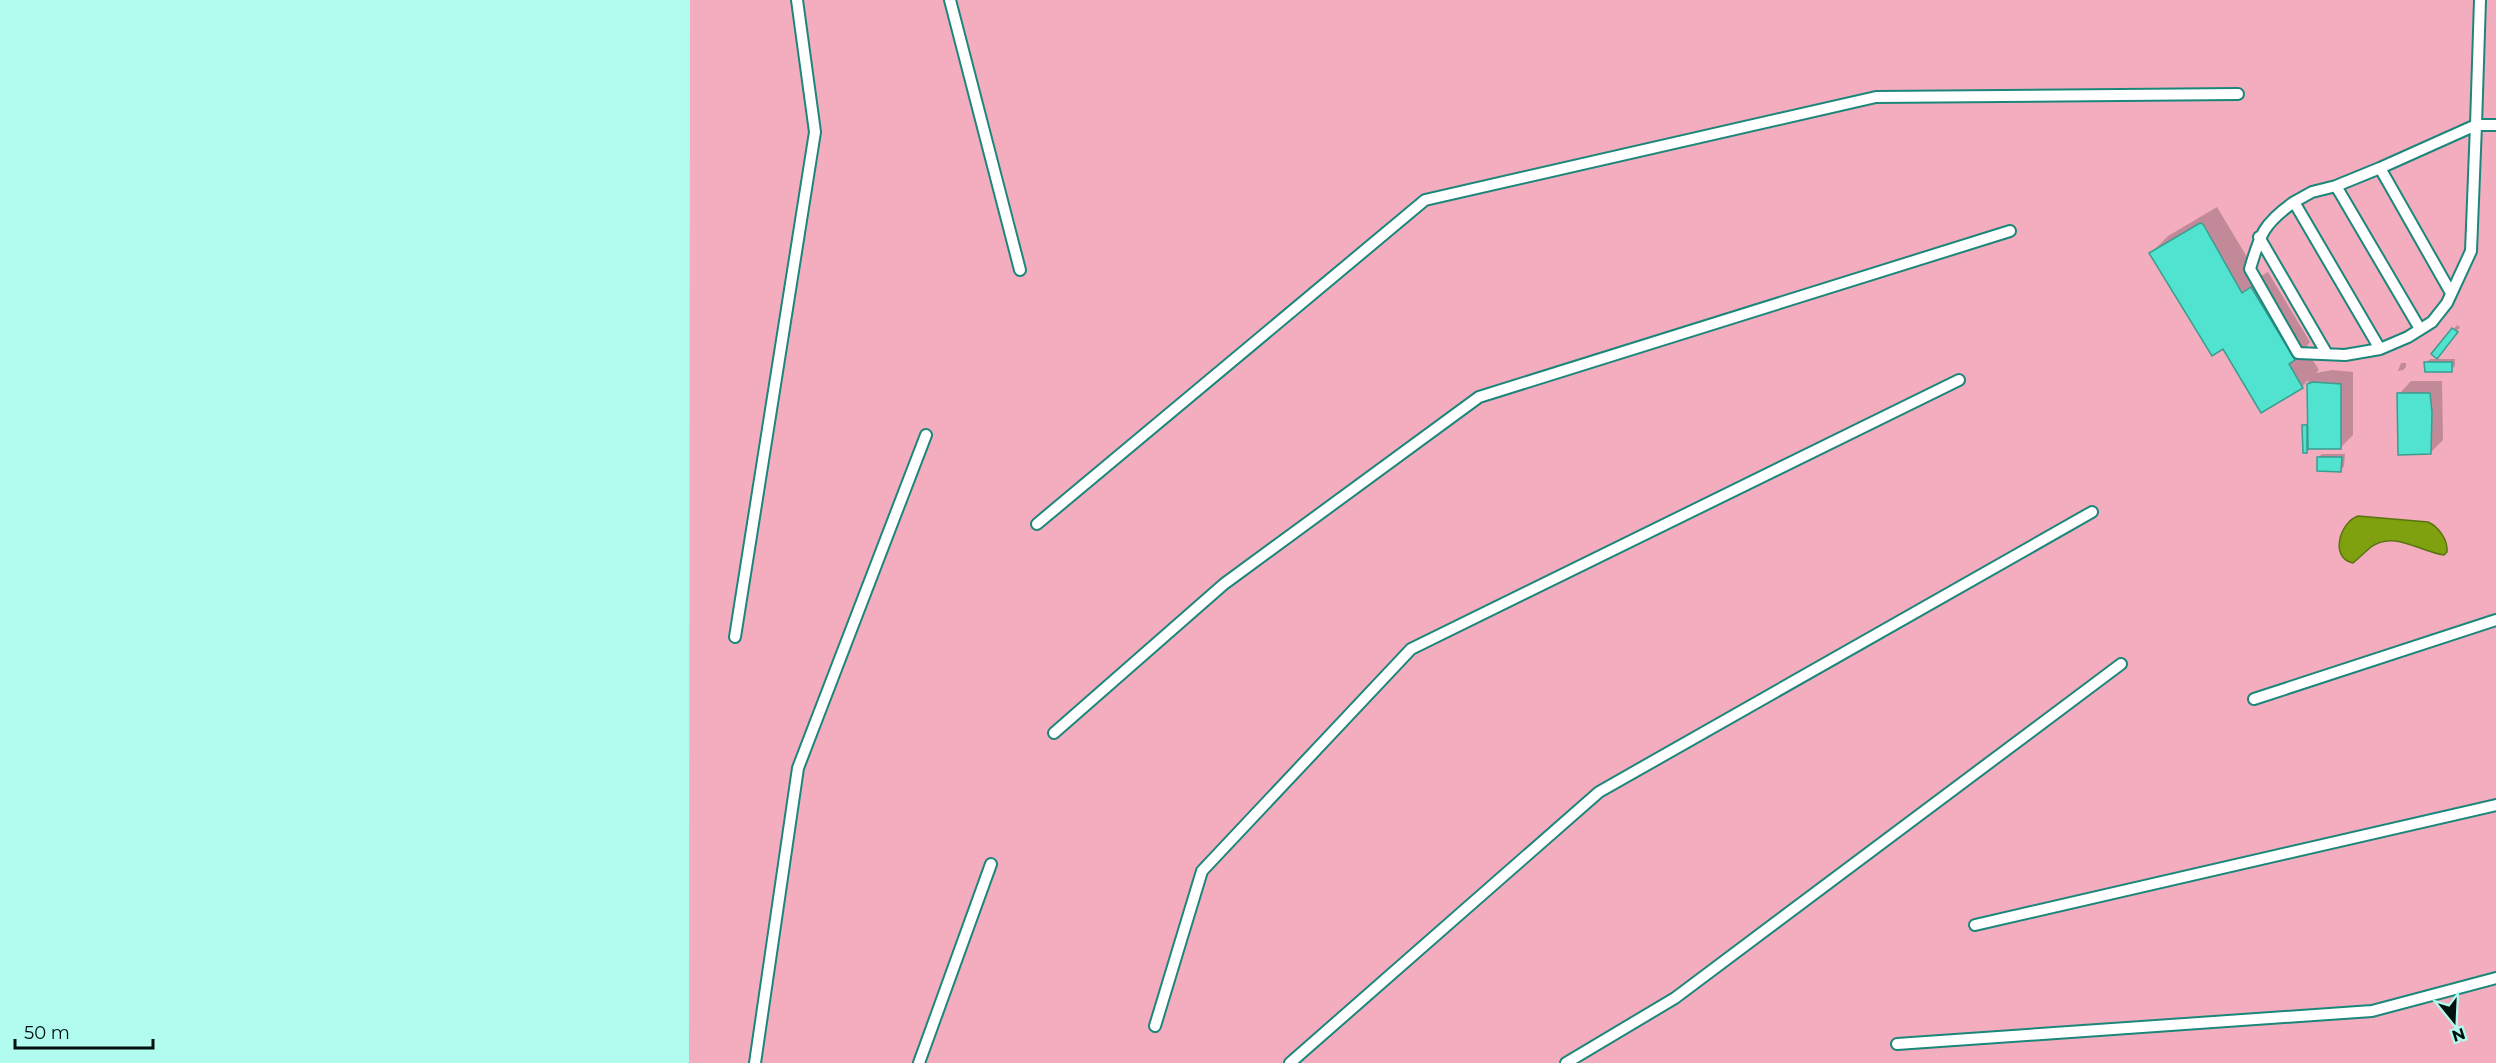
<svg xmlns="http://www.w3.org/2000/svg" width="2496" height="1063" font-family="Montserrat,sans-serif">
<style>
.green{fill:#f3adbe}
.water{fill:#7fa00f;stroke:#59750f;stroke-width:1.5}
.shadow{fill:#0003}
.building{fill:#50e3d0;stroke:#399d90;stroke-width:1.5}
.lines{fill:none;stroke-linecap:round;stroke-linejoin:round}
.lane-casing{stroke:#1b877b;stroke-width:14}
.lane{stroke:#fff;stroke-width:10}
</style>
<rect width="100%" height="100%" fill="#b1fcef"/>
<path class="green" d="M690 0H2496V1063H689Z"/>
<path class="water" d="M2358 516 2428 522C2439 527 2448 540 2447 552L2444 555C2420 552 2394 530 2371 547 2365 552 2359 558 2353 563 2329 558 2340 522 2358 516Z"/>
<path class="shadow" d="M2217 207 2259 277 2268 272 2310 342 2305 348 2319 370 2316 373 2332 370 2353 372V435L2341 447H2311L2307 452 2303 426 2309 422 2308 380 2302 387 2262 411 2224 347 2151 253 2168 236Z
M2457 325 2460 327 2440 353 2433 354Z
M2430 359H2455V366L2451 370 2426 363Z
M2401 363H2406V367L2403 370 2398 371Z
M2411 381H2442L2443 440 2430 453 2399 394Z
M2322 454H2345L2344 466 2341 470 2318 457Z"/>
<path class="building" d="M2200 223 2203 224 2242 293 2251 287 2295 360 2289 364 2303 388 2261 413 2223 349 2212 356 2149 253Z
M2452 328 2458 332 2437 359 2431 354Z
M2424 362H2452V372H2425Z
M2313 382 2341 384V449H2308L2307 384Z
M2397 393H2430L2432 412 2431 454 2398 455Z
M2302 425H2307V453H2303Z
M2317 457H2342L2341 472 2317 471Z"/>
<g class="lines">
<g class="lane-casing">
<path id="lane" d="M950 0 1020 270
M2336 186 2380 168
M2294 202C2264 223 2260 234 2250 269L2298 353 2345 355 2380 349 2408 337 2432 322 2447 303 2471 251 2476 125H2496
M2259 237 2327 354
M2451 293 2380 168 2476 125 2480 0
M2380 349 2294 202 2312 192 2336 186 2420 329
M1037 524 1425 200 1876 97 2238 94
M735 637 815 132 797 0
M2254 699 2496 620
M1054 733 1224 584 1479 397 2010 231
M1975 925 2496 805
M1155 1026 1202 871 1411 649 1959 380
M1897 1044 2372 1011 2496 978
M755 1063 798 768 926 435
M919 1063 991 864
M1290 1063 1599 792 2092 512
M1566 1063 1675 998 2121 664"/>
</g>
<use href="#lane" class="lane"/>
</g>
<g transform="translate(2454 1021) rotate(162)" stroke="#b1fcef" stroke-width="4.5" paint-order="stroke">
<path d="M0-4.5L10 22L0 15L-10 22Z" fill="#00110e"/>
<text y="-9" font-size="16" font-weight="bold" text-anchor="middle" fill="#00110e">N</text>
</g>
<path d="M15 1039v9h138v-9" fill="none" stroke="#00110e" stroke-width="3"/>
<text x="24" y="1039" font-size="18" fill="#00110e" stroke="#b1fcef" stroke-width="4.5" paint-order="stroke">50 m</text>
</svg>
